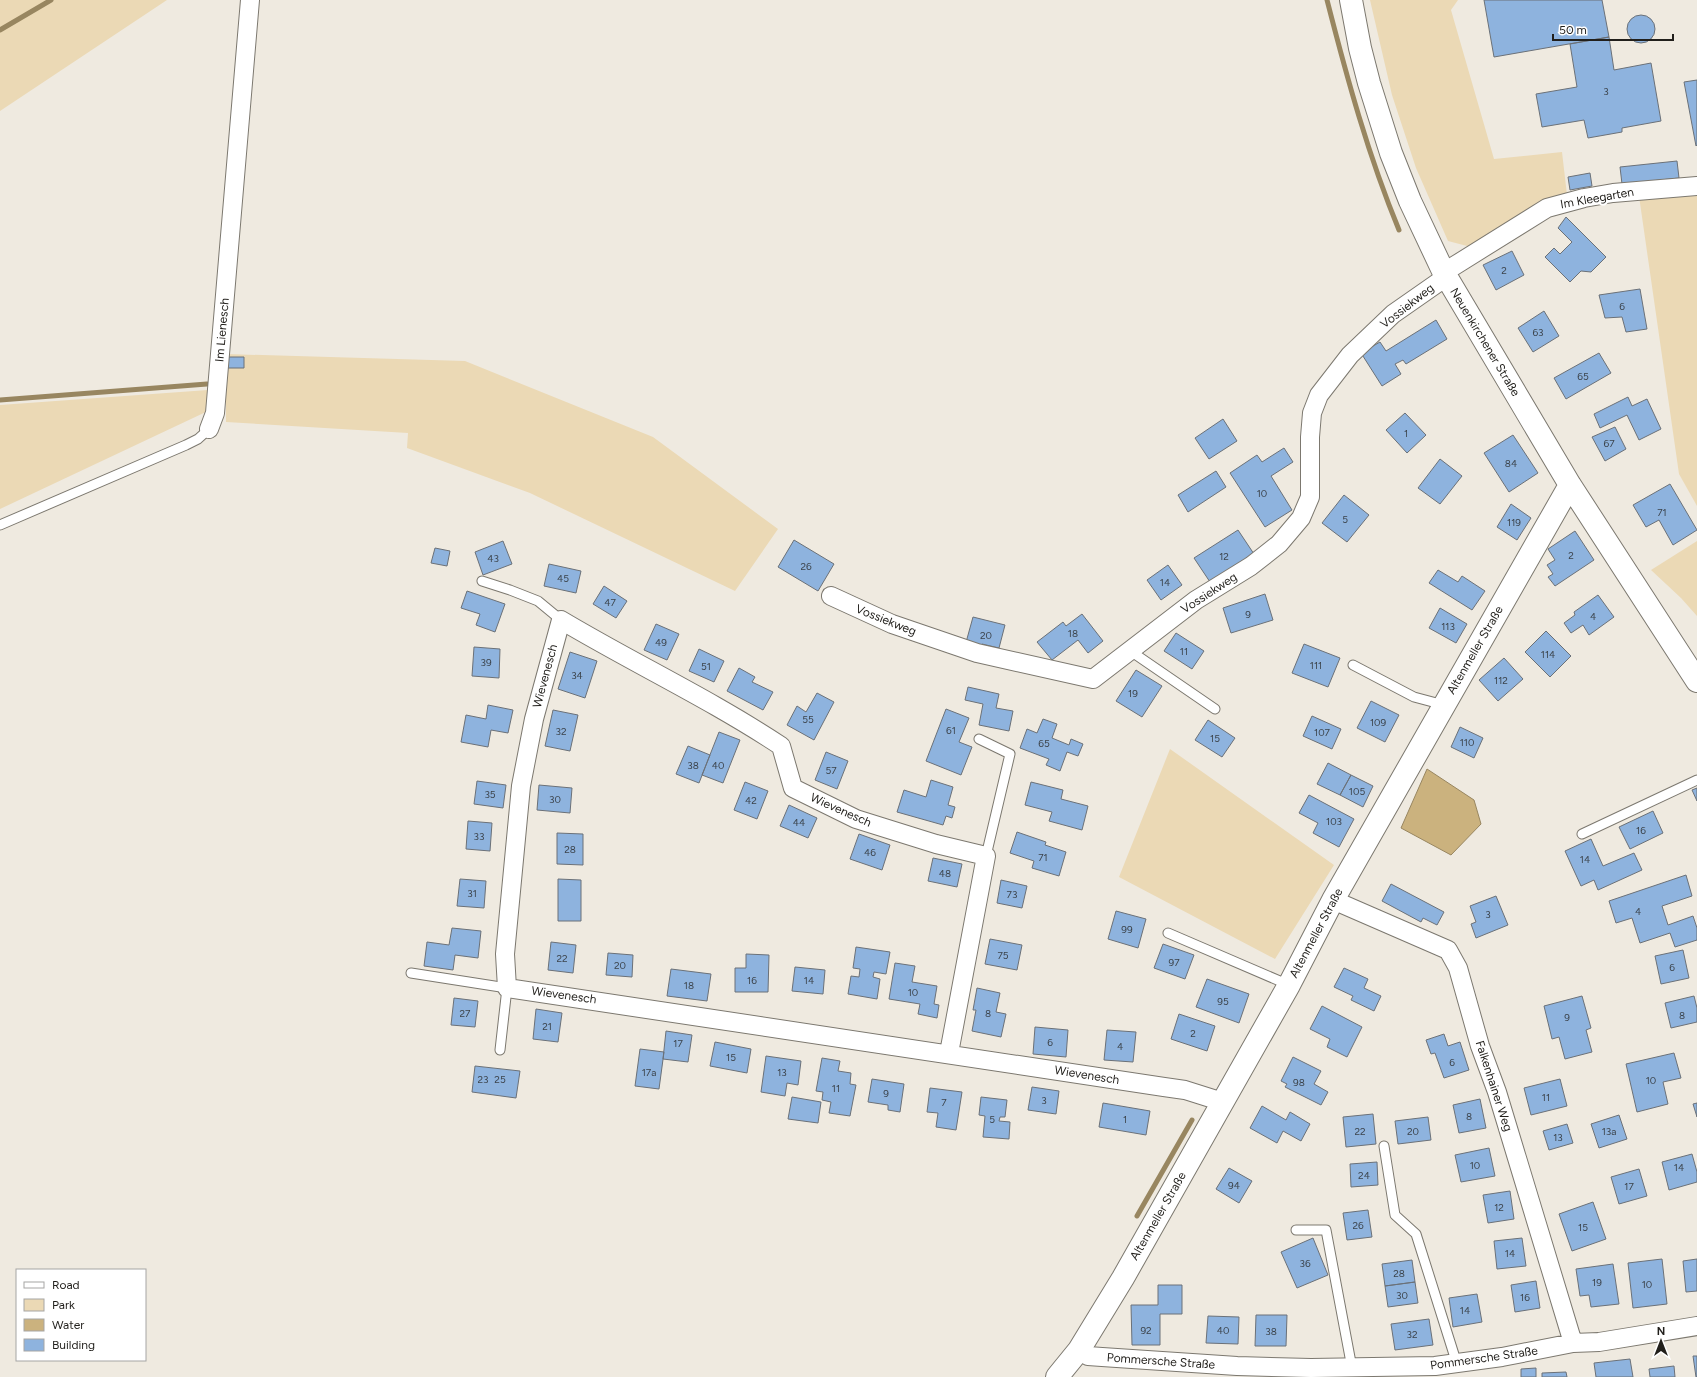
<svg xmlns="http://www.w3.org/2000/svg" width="1697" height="1377" font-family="Figtree,sans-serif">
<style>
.green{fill:#ebd9b5}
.water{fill:#cbb27e;stroke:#988660}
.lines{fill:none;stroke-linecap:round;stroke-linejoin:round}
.stream{stroke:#988660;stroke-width:5}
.building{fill:#8eb3de;stroke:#6b7178}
.lane-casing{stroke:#7c786f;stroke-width:11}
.street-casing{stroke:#7c786f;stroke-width:20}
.secondary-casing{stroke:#7c786f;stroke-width:24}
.lane{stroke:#fff;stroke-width:9}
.street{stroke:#fff;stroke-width:18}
.secondary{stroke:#fff;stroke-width:22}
.labels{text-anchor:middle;stroke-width:4;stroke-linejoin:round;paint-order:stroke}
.number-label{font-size:10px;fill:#3c444c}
.street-label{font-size:12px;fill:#211f1b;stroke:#fff}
</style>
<rect width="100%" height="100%" fill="#efeae0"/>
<path class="green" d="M0 0H167L0 111Z
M1370 0H1458L1451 10 1494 159 1562 152 1567 195 1471 247 1448 241 1416 168 1392 95Z
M1697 191V506L1679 474 1639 196Z
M226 354 465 361 653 437 778 529 735 591 530 493 407 448 408 433 226 422Z
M208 390V411L0 509V405Z
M1697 541V616L1681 598 1651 570Z
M1170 749 1334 865 1275 959 1119 877Z"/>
<path class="water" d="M1427 769 1474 800 1481 824 1451 855 1401 828Z"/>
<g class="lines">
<path class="stream" d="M1327 0C1347 78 1368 155 1399 230
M0 30 51 0
M0 400 207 384
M1137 1216 1192 1120"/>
</g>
<path class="building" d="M1484 0H1602L1609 37 1494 57Z
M1627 29a14 14 0 1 1 28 0a14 14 0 1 1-28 0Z
M1609 37 1614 70 1651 63 1661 121 1622 128V132L1588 138 1584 120 1542 127 1536 94 1577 87 1570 44Z
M1697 80V145L1696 146 1684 82Z
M1677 161 1679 178 1622 184 1620 167Z
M1590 173 1592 186 1570 190 1568 177Z
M1566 217 1606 257 1591 272 1581 271 1570 282 1545 257 1554 248 1560 254 1572 242 1558 228Z
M1512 251 1524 275 1496 290 1483 265Z
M1640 289 1647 329 1626 332 1622 317 1605 318 1599 295Z
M1544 311 1559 336 1533 352 1518 328Z
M1436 320 1447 339 1406 364 1403 360 1395 364 1401 374 1382 386 1361 353 1380 342 1386 351Z
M1599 353 1611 373 1566 399 1554 378Z
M227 357H244V368H227Z
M1628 397 1632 406 1647 399 1661 429 1639 440 1627 415 1600 428 1594 414Z
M1405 413 1426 435 1407 453 1386 430Z
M1223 419 1237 441 1209 459 1195 438Z
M1615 427 1626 449 1605 461 1592 437Z
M1513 435 1538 473 1509 492 1484 453Z
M1284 448 1293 462 1271 476 1292 510 1265 527 1230 473 1257 455 1262 462Z
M1440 459 1462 476 1440 504 1418 488Z
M1216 471 1226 487 1188 512 1178 495Z
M1670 484 1697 530 1673 545 1659 520 1646 527 1633 505Z
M1344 495 1369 515 1347 542 1322 523Z
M1511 504 1531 518 1517 540 1497 527Z
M1238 530 1254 554 1210 582 1194 558Z
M1575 531 1594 560 1555 586 1548 577 1553 574 1547 565 1555 560 1548 549Z
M794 540 834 564 818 591 778 567Z
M503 541 512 564 483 575 475 552Z
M435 548 450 551 447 566 431 563Z
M549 564 581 571 576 593 544 586Z
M1168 565 1182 585 1161 600 1147 580Z
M1438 570 1458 582 1462 576 1485 591 1472 610 1429 583Z
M604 586 627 601 616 618 593 604Z
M467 591 505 604 495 632 476 625 480 614 461 608Z
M1265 594 1273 620 1231 633 1223 608Z
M1598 595 1614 617 1589 635 1583 625 1571 633 1564 623 1575 615 1574 612Z
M1440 608 1467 624 1456 643 1429 628Z
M1082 614 1103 641 1088 653 1078 640 1052 660 1037 642 1063 622 1066 626Z
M973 617 1005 625 999 648 982 644 980 650 965 646Z
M656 624 679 634 667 660 644 650Z
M1546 631 1571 656 1550 677 1525 652Z
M1176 633 1204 651 1192 669 1164 651Z
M1304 644 1340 658 1328 687 1292 673Z
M474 647 500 649 499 678 472 676Z
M699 649 724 661 714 682 689 671Z
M570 652 597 661 585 698 558 689Z
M1504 658 1523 679 1498 701 1479 680Z
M739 668 755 677 752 682 773 692 763 710 727 691Z
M1136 670 1162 686 1142 717 1116 701Z
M968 687 999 694 996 708 1013 711 1009 731 979 725 983 704 965 700Z
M817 693 834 702 814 740 787 725 797 706 806 712Z
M1371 701 1399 715 1385 742 1357 728Z
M488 705 513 710 508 733 491 730 488 747 461 742 466 715 486 719Z
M946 709 969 718 959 742 972 747 961 775 926 761Z
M553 710 578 715 570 751 545 746Z
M1312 716 1341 729 1332 749 1303 736Z
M1043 719 1057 724 1052 738 1069 745 1071 739 1083 744 1078 756 1067 752 1060 771 1046 765 1049 759 1020 748 1027 729 1037 733Z
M1208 720 1235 738 1222 757 1195 740Z
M1460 727 1483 738 1474 758 1451 747Z
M719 732 740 740 723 783 702 775Z
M688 746 710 755 699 783 676 774Z
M826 752 848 761 837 789 815 780Z
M1328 763 1351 775 1340 795 1317 784Z
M1351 775 1373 786 1363 807 1340 795Z
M931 780 953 787 948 805 955 807 952 818 946 816 943 825 897 812 904 790 926 797Z
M477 781 506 785 503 808 474 804Z
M745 782 768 791 757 819 734 810Z
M1031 782 1063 790 1061 799 1088 806 1082 830 1049 821 1052 812 1025 805Z
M539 785 572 788 570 813 537 810Z
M1697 788V801L1692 790Z
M1309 795 1354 819 1339 847 1313 833 1318 823 1299 813Z
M789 805 817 818 808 838 780 826Z
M1653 811 1663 833 1630 849 1619 827Z
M468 821 492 823 490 851 466 849Z
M1017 832 1046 842 1045 845 1066 852 1059 876 1032 868 1034 861 1010 853Z
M557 833 583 834V865L557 864Z
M859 834 890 845 882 870 850 859Z
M1591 839 1603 866 1634 853 1642 870 1598 890 1594 880 1581 886 1565 851Z
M933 858 962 864 957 887 928 881Z
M1686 875 1692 896 1662 906 1668 925 1693 916 1697 928V940L1675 947 1670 933 1640 943 1632 918 1616 923 1609 901Z
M460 879 486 881 484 908 457 906Z
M558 879 581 880V921H558Z
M1001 880 1027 886 1022 908 997 903Z
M1391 884 1444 912 1437 925 1423 918 1421 922 1382 901Z
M1496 896 1508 925 1476 938 1471 924 1476 922 1470 906Z
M1116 911 1146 919 1138 948 1108 939Z
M452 928 481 931 478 958 455 955 453 970 424 966 427 942 449 945Z
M990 939 1022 945 1017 970 985 964Z
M551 942 576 945 573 973 548 970Z
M1163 944 1194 955 1185 979 1154 968Z
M856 947 890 952 886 974 874 972 873 977 880 979 877 999 848 994 851 976 859 977 860 969 853 968Z
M1683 950 1689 978 1661 984 1655 956Z
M608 953 633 955 632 977 606 975Z
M746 954 769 955 768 992H735V968H746Z
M895 963 915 966 912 982 937 986 934 1004 939 1005 937 1018 918 1014 920 1004 889 999Z
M795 967 825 970 823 994 792 991Z
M1344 968 1368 979 1364 988 1381 996 1374 1011 1351 1000 1353 996 1334 987Z
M671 969 711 974 707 1001 667 996Z
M1207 979 1249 994 1239 1023 1196 1007Z
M977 988 1000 993 996 1012 1006 1014 1001 1037 972 1031 976 1010H973Z
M1582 996 1591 1028 1586 1030 1592 1052 1565 1059 1559 1037 1552 1039 1544 1006Z
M1694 996 1697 1008V1022L1671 1028 1665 1003Z
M454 998 478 1001 475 1027 451 1025Z
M1322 1006 1362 1027 1347 1057 1327 1047 1330 1039 1310 1029Z
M536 1009 562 1013 558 1042 533 1039Z
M1179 1014 1215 1026 1207 1051 1171 1039Z
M1035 1027 1068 1030 1066 1057 1033 1054Z
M1107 1030 1136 1032 1133 1062 1104 1060Z
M666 1031 692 1035 688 1062 663 1059Z
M1444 1034 1448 1046 1460 1042 1469 1070 1444 1078 1435 1053 1431 1054 1426 1040Z
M715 1042 751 1049 747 1073 710 1066Z
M640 1049 664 1052 659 1089 635 1086Z
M1674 1053 1681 1078 1663 1082 1668 1104 1637 1112 1626 1064Z
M766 1056 801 1061 798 1085 787 1083 785 1096 761 1092Z
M1293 1057 1321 1071 1314 1084 1328 1092 1321 1105 1285 1087 1287 1084 1281 1081Z
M822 1058 840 1061 838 1071 851 1073 850 1084 856 1085 850 1116 829 1113 831 1102 822 1100 823 1092 816 1091Z
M475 1066 520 1071 516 1098 472 1092Z
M872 1079 904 1084 900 1112 888 1110V1105L868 1102Z
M1560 1079 1567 1106 1531 1115 1524 1088Z
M1032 1087 1059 1091 1056 1114 1028 1110Z
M930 1088 962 1092 956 1130 936 1127 938 1113 927 1112Z
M792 1097 821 1102 818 1123 788 1119Z
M981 1097 1007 1100 1005 1117H1000L999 1121 1010 1122 1009 1139 983 1137 985 1116 979 1115Z
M1480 1099 1486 1128 1459 1133 1453 1105Z
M1103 1103 1150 1111 1146 1135 1099 1127Z
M1697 1103V1117L1693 1104Z
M1262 1106 1286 1120 1290 1112 1310 1124 1301 1141 1283 1131 1277 1143 1250 1128Z
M1373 1114 1376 1144 1346 1147 1343 1117Z
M1619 1115 1627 1139 1599 1148 1591 1124Z
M1428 1117 1431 1140 1398 1144 1395 1121Z
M1567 1124 1573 1143 1549 1150 1543 1131Z
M1489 1148 1495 1176 1461 1182 1455 1155Z
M1692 1154 1697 1172V1182L1669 1190 1662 1162Z
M1377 1162 1378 1185 1351 1187 1350 1164Z
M1229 1168 1252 1181 1239 1203 1216 1189Z
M1639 1169 1647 1196 1619 1204 1611 1177Z
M1510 1191 1514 1219 1488 1223 1483 1195Z
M1593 1202 1606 1239 1572 1251 1559 1214Z
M1368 1210 1372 1237 1347 1240 1343 1213Z
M1313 1238 1328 1275 1297 1288 1281 1252Z
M1522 1238 1526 1266 1497 1269 1494 1241Z
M1662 1259 1667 1304 1633 1308 1628 1263Z
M1697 1259V1291L1686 1292 1683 1261Z
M1412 1260 1415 1282 1385 1286 1382 1264Z
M1613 1264 1619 1304 1591 1307 1589 1295 1580 1296 1576 1269Z
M1536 1281 1540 1308 1515 1312 1511 1285Z
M1415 1282 1418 1303 1388 1307 1385 1286Z
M1158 1285H1182V1314H1160V1345H1132L1131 1305H1158Z
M1477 1294 1482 1322 1453 1327 1449 1298Z
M1256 1315H1287L1286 1346H1255Z
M1208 1316 1239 1317 1238 1344 1206 1343Z
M1429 1319 1433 1345 1395 1350 1391 1324Z
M1693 1356H1697V1377H1696Z
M1630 1359 1633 1377H1596L1594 1363Z
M1674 1366 1675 1377H1650L1649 1369Z
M1536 1368V1377H1521V1369Z
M1566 1372 1567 1377H1542V1373Z"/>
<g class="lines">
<g class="lane-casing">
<path id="lane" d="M0 525 186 445 198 439 209 429
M482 581 510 590 538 601 561 620
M1129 650 1215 709
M1353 665 1414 697 1444 705
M979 739 1010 754 986 856
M1582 834 1697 780
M1168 933 1289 985
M411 973 507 988 500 1050
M1384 1146 1395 1215 1416 1234 1457 1364
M1296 1230H1326L1352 1368"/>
</g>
<g class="street-casing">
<path id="street" d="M1443 271 1454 266 1547 208 1584 198 1613 193 1697 186
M209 429 215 413 250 0
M831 596 892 624 977 653 1093 679 1196 600 1251 566 1279 544 1301 518 1310 497V437L1312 413 1319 395 1350 355 1393 314 1446 277
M1333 900 1448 950 1458 968 1480 1046 1497 1092 1573 1343
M949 1053 986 856 936 844 856 819 793 788 781 746C710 699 633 663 561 620L534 719 521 786 505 954 507 988 1164 1087 1185 1090 1223 1102
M1079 1350 1088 1356 1102 1357 1237 1366 1311 1368 1435 1366 1502 1357 1573 1343 1599 1342 1697 1326"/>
</g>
<g class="secondary-casing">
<path id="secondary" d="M1351 0 1360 48 1369 83 1391 153 1410 201 1443 271 1570 485 1697 681
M1057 1377 1079 1350 1123 1278 1289 985 1333 900 1570 485"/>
</g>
<use href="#lane" class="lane"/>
<use href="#street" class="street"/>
<use href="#secondary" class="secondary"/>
</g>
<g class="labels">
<g class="number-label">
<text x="1606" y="95">3</text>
<text x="1504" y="274">2</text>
<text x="1622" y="310">6</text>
<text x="1538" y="336">63</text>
<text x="1583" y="380">65</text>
<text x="1406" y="437">1</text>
<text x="1609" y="447">67</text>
<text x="1511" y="467">84</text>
<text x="1262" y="497">10</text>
<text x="1662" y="516">71</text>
<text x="1345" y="523">5</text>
<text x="1514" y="526">119</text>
<text x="1571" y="559">2</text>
<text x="1224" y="560">12</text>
<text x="493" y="562">43</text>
<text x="806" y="570">26</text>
<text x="563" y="582">45</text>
<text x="1165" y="586">14</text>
<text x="610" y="606">47</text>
<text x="1248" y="618">9</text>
<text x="1593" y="620">4</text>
<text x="1448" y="630">113</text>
<text x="1073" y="637">18</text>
<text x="986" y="639">20</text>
<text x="661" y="646">49</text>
<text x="1184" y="655">11</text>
<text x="1548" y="658">114</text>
<text x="486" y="666">39</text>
<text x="1316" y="669">111</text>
<text x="706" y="670">51</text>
<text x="577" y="679">34</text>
<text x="1501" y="684">112</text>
<text x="1133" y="697">19</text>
<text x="808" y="723">55</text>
<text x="1378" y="726">109</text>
<text x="951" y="734">61</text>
<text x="561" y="735">32</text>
<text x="1322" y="736">107</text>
<text x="1215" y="742">15</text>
<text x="1467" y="746">110</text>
<text x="1044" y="747">65</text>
<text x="693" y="769">38</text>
<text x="718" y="769">40</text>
<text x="831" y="774">57</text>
<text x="1357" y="795">105</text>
<text x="490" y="798">35</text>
<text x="555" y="803">30</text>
<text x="751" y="804">42</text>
<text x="1334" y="825">103</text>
<text x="799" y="826">44</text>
<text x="1641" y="834">16</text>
<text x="479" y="840">33</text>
<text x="570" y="853">28</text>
<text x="870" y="856">46</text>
<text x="1043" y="861">71</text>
<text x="1585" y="863">14</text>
<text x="945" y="877">48</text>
<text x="472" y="897">31</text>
<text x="1012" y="898">73</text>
<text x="1638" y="915">4</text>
<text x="1488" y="918">3</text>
<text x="1127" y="933">99</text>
<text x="1003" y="959">75</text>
<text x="562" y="962">22</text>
<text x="1174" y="966">97</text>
<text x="620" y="969">20</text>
<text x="1672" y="971">6</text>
<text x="752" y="984">16</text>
<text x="809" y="984">14</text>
<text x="689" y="989">18</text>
<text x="913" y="996">10</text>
<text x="1223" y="1005">95</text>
<text x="465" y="1017">27</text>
<text x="988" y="1017">8</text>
<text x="1682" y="1019">8</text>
<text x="1567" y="1021">9</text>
<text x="547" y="1030">21</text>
<text x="1193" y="1037">2</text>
<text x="1050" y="1046">6</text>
<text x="678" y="1047">17</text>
<text x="1120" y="1050">4</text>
<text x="731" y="1061">15</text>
<text x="1452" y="1066">6</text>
<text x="649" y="1076">17a</text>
<text x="782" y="1076">13</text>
<text x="483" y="1083">23</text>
<text x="500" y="1083">25</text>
<text x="1651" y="1084">10</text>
<text x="1299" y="1086">98</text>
<text x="836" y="1092">11</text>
<text x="886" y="1097">9</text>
<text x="1546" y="1101">11</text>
<text x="1044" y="1104">3</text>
<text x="944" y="1106">7</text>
<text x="1469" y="1120">8</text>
<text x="992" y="1123">5</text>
<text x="1125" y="1123">1</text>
<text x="1360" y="1135">22</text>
<text x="1413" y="1135">20</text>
<text x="1609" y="1135">13a</text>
<text x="1558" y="1141">13</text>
<text x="1475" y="1169">10</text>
<text x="1679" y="1171">14</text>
<text x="1364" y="1179">24</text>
<text x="1234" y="1189">94</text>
<text x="1629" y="1190">17</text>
<text x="1499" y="1211">12</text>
<text x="1358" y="1229">26</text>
<text x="1583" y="1231">15</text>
<text x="1510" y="1257">14</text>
<text x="1305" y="1267">36</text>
<text x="1399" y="1277">28</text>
<text x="1597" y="1286">19</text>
<text x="1647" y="1288">10</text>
<text x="1402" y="1299">30</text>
<text x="1525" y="1301">16</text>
<text x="1465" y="1314">14</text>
<text x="1146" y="1334">92</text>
<text x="1223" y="1334">40</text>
<text x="1271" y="1335">38</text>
<text x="1412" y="1338">32</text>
</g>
<g class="street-label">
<text transform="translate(1597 198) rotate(-10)" y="4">Im Kleegarten</text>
<text transform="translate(1407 306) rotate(-38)" y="4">Vossiekweg</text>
<text transform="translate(222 330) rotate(-85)" y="4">Im Lienesch</text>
<text transform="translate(1485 342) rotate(59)" y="4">Neuenkirchener Straße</text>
<text transform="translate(1209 593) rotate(-33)" y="4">Vossiekweg</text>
<text transform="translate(886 620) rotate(22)" y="4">Vossiekweg</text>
<text transform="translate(1475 650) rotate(-60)" y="4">Altenmeller Straße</text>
<text transform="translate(545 676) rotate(-75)" y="4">Wievenesch</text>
<text transform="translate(841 810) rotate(24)" y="4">Wievenesch</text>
<text transform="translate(1316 933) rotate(-62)" y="4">Altenmeller Straße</text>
<text transform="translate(564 995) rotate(8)" y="4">Wievenesch</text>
<text transform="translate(1087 1075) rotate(9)" y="4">Wievenesch</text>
<text transform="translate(1494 1086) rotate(72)" y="4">Falkenhainer Weg</text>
<text transform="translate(1158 1216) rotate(-60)" y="4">Altenmeller Straße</text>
<text transform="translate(1484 1358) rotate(-8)" y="4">Pommersche Straße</text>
<text transform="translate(1161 1361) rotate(4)" y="4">Pommersche Straße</text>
</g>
</g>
<rect x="16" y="1269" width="130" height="92" fill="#ffffff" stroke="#a6a5a4"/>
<rect x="24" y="1282" width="20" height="6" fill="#ffffff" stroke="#a6a5a4"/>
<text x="52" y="1289" font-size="12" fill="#211f1b">Road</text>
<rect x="24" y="1299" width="20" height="12" fill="#ebd9b5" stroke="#a6a5a4"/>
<text x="52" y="1309" font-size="12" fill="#211f1b">Park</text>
<rect x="24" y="1319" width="20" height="12" fill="#cbb27e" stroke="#a6a5a4"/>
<text x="52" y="1329" font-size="12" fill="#211f1b">Water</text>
<rect x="24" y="1339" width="20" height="12" fill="#8eb3de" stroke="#a6a5a4"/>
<text x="52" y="1349" font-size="12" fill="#211f1b">Building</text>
<g transform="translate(1661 1341)" stroke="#ffffff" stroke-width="3" paint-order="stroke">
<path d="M0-3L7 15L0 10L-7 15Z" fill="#211f1b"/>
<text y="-6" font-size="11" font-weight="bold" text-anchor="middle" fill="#211f1b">N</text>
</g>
<path d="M1553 34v6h120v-6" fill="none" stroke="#211f1b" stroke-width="2"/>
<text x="1559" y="34" font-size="12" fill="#211f1b" stroke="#ffffff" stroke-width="3" paint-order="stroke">50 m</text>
</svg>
